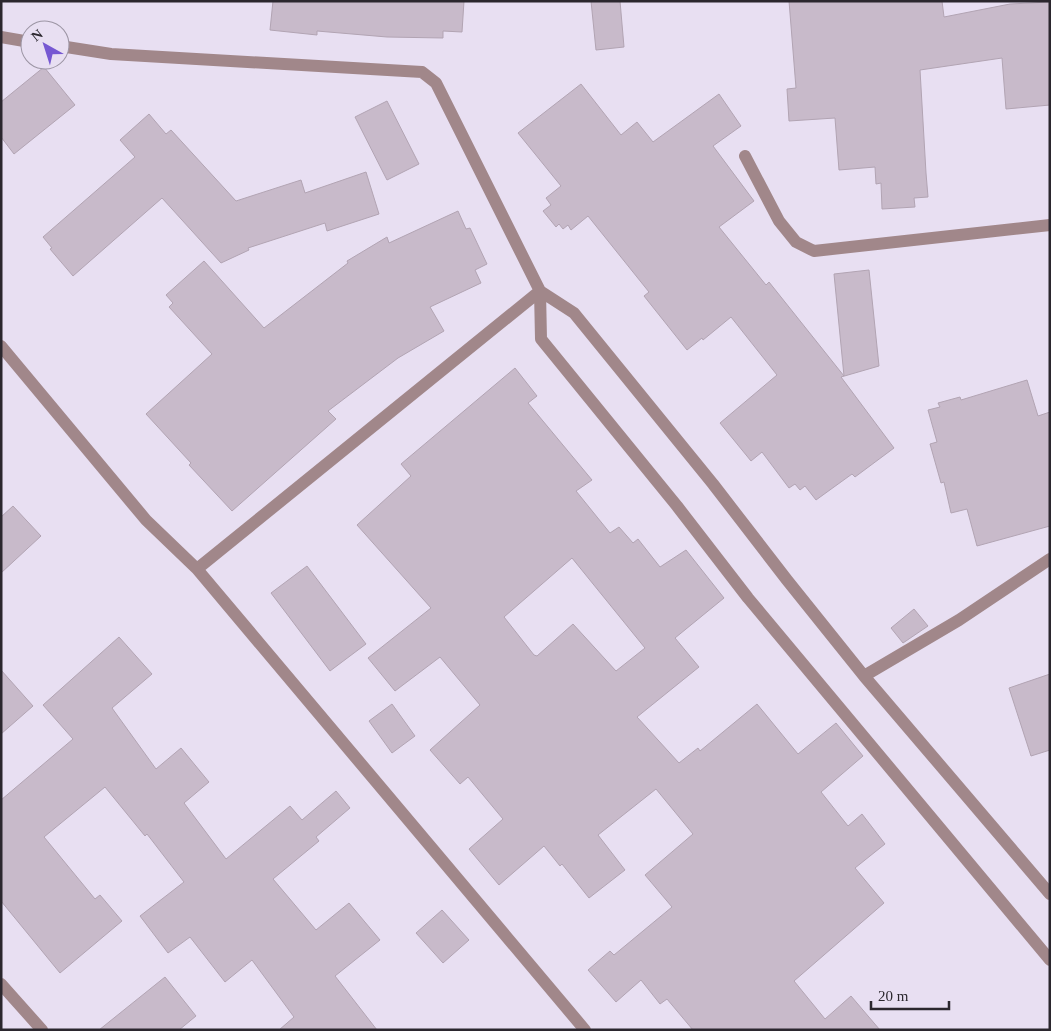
<svg xmlns="http://www.w3.org/2000/svg" width="1051" height="1031" font-family="'Times New Roman',serif">
<style>
.building{fill:#c8baca;stroke:#b2a4b3;fill-rule:evenodd}
.lines{fill:none;stroke-linecap:round;stroke-linejoin:round}
.minor{stroke:#a1878a;stroke-width:12}
</style>
<rect width="100%" height="100%" fill="#e8dff2"/>
<path class="building" d="M273 1H464L462 32 443 31V38L387 37 317 31V35L270 30Z
M591 1H620L624 47 596 50Z
M789 1H942L944 17 1010 4 1050 2V105L1006 109 1002 58 920 70 926 173 928 197 914 198 915 207 882 209 881 183 876 184 875 167 839 170 835 118 789 121 787 89 796 88Z
M44 67 75 105 14 154 1 137V102Z
M581 84 621 135 637 122 653 142 719 94 741 126 713 146 754 201 719 227 766 285 769 282 844 376 834 274 869 270 879 366 841 377 894 448 855 477 852 474 816 500 805 486 800 490 795 484 789 488 762 452 751 461 720 423 777 375 731 317 703 340 702 338 687 350 644 296 649 292 588 216 571 230 568 225 563 229 559 224 556 227 543 211 551 205 546 198 561 186 518 133Z
M387 101 419 164 387 180 355 117Z
M149 114 166 134 171 130 236 201 301 180 305 193 366 172 379 214 327 231 325 223 248 248 249 250 221 263 162 198 73 276 50 249 52 248 43 237 135 157 120 140Z
M458 211 466 229 470 228 487 264 475 270 481 283 430 307 444 331 398 358 328 411 336 419 232 511 189 465 191 463 146 414 212 354 169 307 173 303 166 295 204 261 264 328 348 263 347 261 387 237 389 243Z
M515 368 537 396 528 403 592 480 576 491 610 533 619 527 633 543 638 539 660 567 686 550 724 598 675 638 699 667 637 717 679 763 698 748 700 751 757 704 798 754 836 723 863 756 821 792 848 826 862 814 885 844 855 868 884 903 794 981 825 1019 851 996 880 1030H693L667 999 660 1004 641 980 616 1002 588 970 610 951 614 955 672 907 645 875 693 834 656 789 598 835 625 870 589 898 562 864 560 866 544 846 499 885 469 849 503 819 468 777 460 784 430 750 480 705 440 657 395 691 368 658 431 608 357 525 411 476 401 464ZM572 558 645 648 616 671 573 624 537 656 534 655 504 617Z
M1027 380 1038 416 1050 412V526L977 546 967 509 951 513 944 482 941 483 930 444 937 442 928 410 940 407 938 403 960 397 961 400Z
M13 506 41 536 1 573V517Z
M307 566 366 644 330 671 271 593Z
M914 609 928 626 903 643 891 628Z
M119 637 152 674 112 708 156 769 181 748 209 782 184 803 226 859 290 806 302 820 336 791 350 808 316 837 319 841 273 879 316 930 349 903 380 940 335 976 377 1030H279L294 1017 252 960 225 982 190 937 168 953 140 916 184 882 147 834 145 836 105 787 44 837 95 899 100 895 122 921 60 973 1 901V800L73 739 43 705Z
M1 670 33 706 1 734Z
M1050 674V750L1031 756 1009 688Z
M392 704 415 736 392 753 369 721Z
M442 910 469 940 443 963 416 933Z
M165 977 196 1016 179 1030H99Z"/>
<g class="lines">
<path class="minor" d="M1 37 30 42
M60 46 111 54 422 72 436 83 540 291 541 339 677 506 748 598 1050 960
M745 156 779 221 796 242 814 251 1050 225
M540 291 574 313 713 484 787 580 864 676 1050 894
M1 346 146 520 197 569 585 1030
M197 569 540 291
M864 676 959 620 1050 559
M1 984 42 1030"/>
</g>
<rect width="1051" height="1031" fill="none" stroke="#2b272e" stroke-width="5"/>
<g transform="translate(45 45) rotate(321)"><circle r="24" fill="#e8dff2" stroke="#9c95a4"/>
<path d="M0-4L9 19L0 12L-9 19Z" fill="#7658d2"/>
<text y="-8" font-size="14" font-weight="bold" text-anchor="middle" fill="#2b272e">N</text>
</g>
<path d="M871 1001v8h78v-8" fill="none" stroke="#2b272e" stroke-width="2.5"/>
<text x="878" y="1001" font-size="15" fill="#2b272e" stroke="#e8dff2" stroke-width="4" paint-order="stroke">20 m</text>
</svg>
